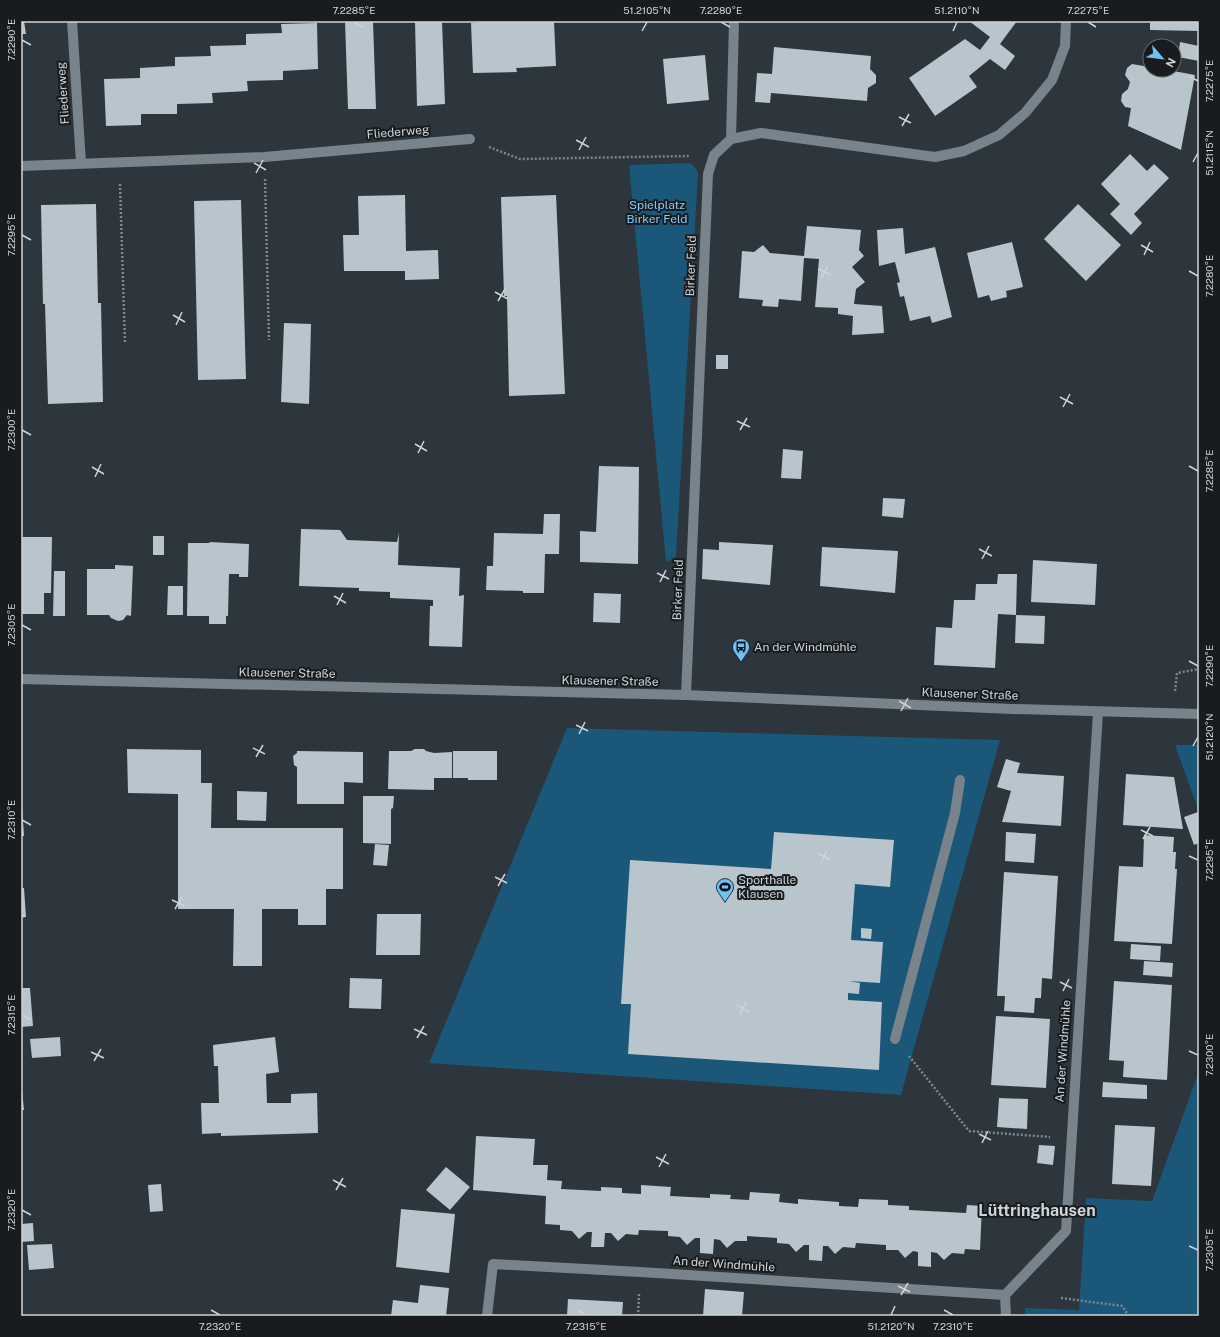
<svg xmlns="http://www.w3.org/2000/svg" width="1220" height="1337" font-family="'Public Sans',sans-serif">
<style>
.green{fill:#1a5779}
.building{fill:#b9c5cd}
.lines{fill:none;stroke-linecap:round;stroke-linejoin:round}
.path{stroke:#7f878c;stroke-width:2.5;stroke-dasharray:2 2;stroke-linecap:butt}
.service{stroke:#78838b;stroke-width:10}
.minor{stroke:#78838b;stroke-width:10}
.secondary{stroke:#78838b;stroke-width:10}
.ticks{fill:none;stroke:#ced4d8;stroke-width:1.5}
.labels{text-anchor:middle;stroke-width:4;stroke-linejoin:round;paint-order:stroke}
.street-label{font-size:12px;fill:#ced4d8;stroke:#181c1f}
.park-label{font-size:12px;fill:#86cbf7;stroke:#181c1f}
.poi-label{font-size:12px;fill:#ced4d8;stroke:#181c1f;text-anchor:start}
.district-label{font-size:16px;font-weight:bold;fill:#ced4d8;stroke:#181c1f}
.neatline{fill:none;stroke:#ced4d8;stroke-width:1.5}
.ticks-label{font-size:10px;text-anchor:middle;fill:#ced4d8}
</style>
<rect width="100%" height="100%" fill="#2c363c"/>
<path class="green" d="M690 163 695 167 698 173 676 557 666 562 629 165Z
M567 728 1000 740 901 1095 429 1063Z
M1175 745H1199V812Z
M1199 1071V1316H1025V1308L1079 1310 1086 1198 1152 1201Z"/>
<path class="building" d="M21 21H24L26 34H21Z
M345 21H373L376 109H348Z
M415 21H442L445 104 417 106Z
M491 21H554L556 66 516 68 517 72 473 73 471 23Z
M969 21H1017L1000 44 1015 56 1005 70 990 59 969 76 977 87 935 116 909 78 965 39 980 50 990 37Z
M1150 21H1199V31L1150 30Z
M317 23 318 69 283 71V80L247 81 248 91 212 93 213 103 177 104V114H141V125L106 126 104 79 140 78V68L175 66V57L211 56 210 46 246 45V34L282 33 281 24Z
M1180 42 1199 46V61L1178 57Z
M774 47 871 56 870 69 876 75V83L868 88 867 101 771 93 770 103 755 102 757 73 772 74Z
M705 55 709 100 667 104 663 59Z
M1132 64 1150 67V70H1168L1195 75 1181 150 1128 126 1131 108 1125 107 1121 101 1122 94 1128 89 1130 82 1125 75 1127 68Z
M1130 154 1147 171 1154 164 1169 178 1134 214 1142 223 1131 235 1110 214 1120 204 1101 184Z
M405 195 406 251 438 250 439 279 405 280V271H344L343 235H359L358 196Z
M556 195 565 394 509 396 507 296H504L501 197Z
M241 200 246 379 198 380 194 201Z
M96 204 98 303H101L103 402 48 404 45 304H43L41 205Z
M1078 204 1121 245 1086 281 1044 239Z
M807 226 861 230 859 250 864 256 852 267 865 282 856 289 854 304 882 306 884 333 852 335 853 316 838 314V308L815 307 819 259 804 258 801 301 779 299 778 307 762 306 763 300 739 298 742 251 754 252 763 245 770 253 804 256Z
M903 228 905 254 935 247 952 317 932 323 930 316 910 321 904 296 900 297 897 283 900 282 895 262 879 266 877 230Z
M1012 242 1023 287 1006 291 1007 297 991 301 989 295 978 298 967 253Z
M284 323 311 324 309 404 281 402Z
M716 355H728V369H716Z
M783 449 803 451 801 479 781 478Z
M599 466 639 467 638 564 580 562V531L596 532Z
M883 498 905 499 903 518 882 516Z
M544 514H560L559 554H545L544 593H523V591L486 590 487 566H493L494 533 543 534Z
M301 529 340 530 347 540 397 542 399 533 398 565 460 568 459 596 464 595 462 647 429 646 430 606H433V600L390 598V592L359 591V588L299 586Z
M153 536H164V555H153Z
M21 537H52L51 593H44V614H21Z
M209 542 249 544 248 577H239V574H229L228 616H226V624H209V616H187L188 543H210Z
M719 542 773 545 770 585 702 579 703 549 719 550Z
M822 547 898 551 895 593 820 586Z
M1033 560 1097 564 1095 605 1031 602Z
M115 565 133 566 131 616 127 615 123 620 118 621 111 618 109 615H87V569H115Z
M54 571H65V616H53Z
M998 574H1017L1016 615 998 614 995 668 934 665 936 627 952 628 954 600H975L976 584H997Z
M168 586H183V615H167Z
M594 593 621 594 620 623 593 622Z
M1016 615 1045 616 1044 644 1015 643Z
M127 749 201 750V783H212L211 828H343V889H326V925H298V909H262V966H233L234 909H178V794L128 793Z
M415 749H424L426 751 434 753 452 752V778H434V790L388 789 389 751H411Z
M297 751 363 752V783L344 782V804H297V767L294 765 293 756 297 753Z
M453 751H497V780H468V778H453Z
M1006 759 1020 763 1017 773 1064 776 1061 826 1002 822 1011 791 997 787Z
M1126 774 1174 777 1183 829 1123 825Z
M21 791 24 836H21Z
M237 791 267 792 266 821 237 820Z
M363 796H394L393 808 391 809V844L363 843Z
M1198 812 1199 843 1194 845 1184 817Z
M774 832 894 840 890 887 855 884 851 940 883 942 880 983 849 981 860 983 859 994 848 993V1000L882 1002 879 1070 628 1054 631 1004H621L630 860 771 869Z
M1006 832 1036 834 1034 863 1005 861Z
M1144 835 1174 837 1173 852H1176L1175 869H1177L1172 944 1114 941 1119 866 1143 867Z
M375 844 389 845 387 866 373 865Z
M1004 872 1058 876 1052 979 1042 978 1041 998H1035L1034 1013 1004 1011 1005 996H997Z
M21 888H24L26 917 21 918Z
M377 914H421L420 955H376Z
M861 928 872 929 871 939 861 938Z
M1131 944 1161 946 1160 961 1130 959Z
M1144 961 1173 963 1172 977 1143 975Z
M350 978 382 979 381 1009 349 1008Z
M1114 981 1172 985 1167 1080 1123 1077 1124 1061 1109 1060Z
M21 988H30L33 1026 21 1027Z
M996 1016 1050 1019 1046 1088 991 1085Z
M60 1037 61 1056 32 1058 30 1039Z
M275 1037 279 1072 266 1074 267 1103H291V1094L317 1093 318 1133 221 1136V1133L202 1134 201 1103H219L218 1066H214L213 1045Z
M21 1081 24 1110H21Z
M1103 1082 1147 1085V1099L1102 1097Z
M999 1098 1028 1099 1027 1129 997 1127Z
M1115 1125 1155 1127 1151 1186 1112 1184Z
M476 1136 535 1139 533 1165H548L547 1180 562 1181 561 1189 601 1191V1187L622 1188V1193L641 1194V1185L671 1187 670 1196 710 1198V1194L731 1195 730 1199 749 1200 750 1192 764 1193 780 1194 779 1202 798 1204V1199L839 1202V1206L858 1207 859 1199 888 1200V1205L909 1206V1210L966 1213 967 1205 982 1206 980 1250 965 1249 964 1254 952 1253 944 1260 937 1253 931 1252V1267L918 1266V1252L913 1251 905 1258 898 1250H886V1245L856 1243 855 1248 843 1247 835 1254 828 1246H823L822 1261 809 1260V1245H804L796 1252 789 1244 777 1243V1238L747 1236V1241H735L727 1248 720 1240 714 1239 713 1254 700 1253V1238H695L687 1245 680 1237 668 1236V1231L639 1230 638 1235 626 1234 618 1241 611 1233H605L604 1247H591L592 1232H587L579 1239 572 1231 560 1230V1225L545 1224 546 1196 473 1190Z
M1039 1145 1055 1146 1053 1165 1037 1163Z
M446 1167 470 1187 450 1210 426 1190Z
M161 1184 163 1211 150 1212 148 1185Z
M401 1209 455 1214 449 1273 396 1267Z
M33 1223 34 1241 21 1242V1224Z
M52 1244 54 1268 29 1270 27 1245Z
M420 1285 449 1288 446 1316H391L393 1300 418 1303Z
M705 1289 744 1292 742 1316H703Z
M568 1299 623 1302 622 1316H567Z"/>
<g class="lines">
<path class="path" d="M489 147 520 159 690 156
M265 179 269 340
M120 184 125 344
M1175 691 1177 673 1199 669
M909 1056 969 1131 1050 1137
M1061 1298 1122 1306 1129 1316
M638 1316 639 1294"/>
<path class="service" d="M731 139 734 21
M895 1039 955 813 960 780"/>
<path class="minor" d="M72 21 81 163
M21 166 264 157 470 139
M686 695 708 174 714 155 731 139 761 133 935 157 964 151 999 135 1025 113 1052 80 1065 46 1066 21
M487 1316 493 1264 640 1272 1005 1295
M1006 1316 1005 1295 1066 1231 1098 712"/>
<path class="secondary" d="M21 679 686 695 1012 709 1199 714"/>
</g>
<path class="ticks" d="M354 22 363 27M721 22 730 27M1088 22 1096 27M642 31 647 22M953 31 957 22M22 40 31 45M1189 76 1198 81M899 117 911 123M902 126 909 114M576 140 589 147M579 150 586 137M1193 162 1198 153M254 163 266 170M256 173 263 160M22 235 31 240M1141 245 1153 252M1144 255 1150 242M818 269 831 275M1189 271 1198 276M821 278 828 266M495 292 508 299M498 301 505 289M173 315 185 322M176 325 182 312M1060 397 1073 404M1063 407 1070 394M737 421 750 427M22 430 31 435M740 430 747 418M415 444 427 451M418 453 424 441M1189 466 1198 471M92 467 104 474M95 477 101 464M979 549 992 556M982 559 989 546M657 573 669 579M660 582 666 570M334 596 346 603M337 605 343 593M22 625 31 630M1189 661 1198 666M899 701 911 708M901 711 908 698M576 725 588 731M579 734 585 722M1193 746 1198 737M253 748 265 754M256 757 263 745M22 820 31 825M1141 830 1153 836M1143 839 1150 827M818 853 830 860M1189 856 1198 860M821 863 827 850M495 877 507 883M498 886 505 874M172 900 185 906M175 909 182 897M1060 982 1072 988M1063 991 1069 979M737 1005 749 1012M22 1015 31 1020M740 1015 746 1002M414 1029 427 1035M417 1038 424 1026M1189 1051 1198 1055M91 1052 104 1058M94 1061 101 1049M979 1134 991 1140M982 1143 988 1131M656 1157 669 1164M659 1167 666 1154M333 1180 346 1187M336 1190 343 1178M22 1210 31 1215M1189 1246 1198 1250M898 1286 910 1292M901 1295 908 1283M211 1310 220 1315M578 1310 586 1315M944 1310 953 1315M891 1315 895 1306"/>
<defs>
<g id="bus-pin" transform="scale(0.9)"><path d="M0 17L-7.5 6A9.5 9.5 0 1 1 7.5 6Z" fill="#70c1f4" stroke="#181c1f"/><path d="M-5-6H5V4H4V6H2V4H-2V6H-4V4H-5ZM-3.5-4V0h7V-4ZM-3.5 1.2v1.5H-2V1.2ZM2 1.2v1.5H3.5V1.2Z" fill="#111"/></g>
<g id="stadium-pin" transform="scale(0.9)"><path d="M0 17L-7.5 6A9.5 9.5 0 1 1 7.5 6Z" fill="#70c1f4" stroke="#181c1f"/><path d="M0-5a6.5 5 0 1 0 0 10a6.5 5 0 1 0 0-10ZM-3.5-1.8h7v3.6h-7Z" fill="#111"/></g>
</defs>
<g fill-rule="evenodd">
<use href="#bus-pin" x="741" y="647"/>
<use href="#stadium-pin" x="725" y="887"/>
</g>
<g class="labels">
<g class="street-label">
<text transform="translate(63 93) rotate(-94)" y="4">Fliederweg</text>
<text transform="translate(398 132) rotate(-5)" y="4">Fliederweg</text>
<text transform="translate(691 266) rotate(-88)" y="4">Birker Feld</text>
<text transform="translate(678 590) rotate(-88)" y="4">Birker Feld</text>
<text transform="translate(287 673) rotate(1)" y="4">Klausener Straße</text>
<text transform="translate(610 681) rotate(1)" y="4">Klausener Straße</text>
<text transform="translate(970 694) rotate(2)" y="4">Klausener Straße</text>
<text transform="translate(1063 1051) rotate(-86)" y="4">An der Windmühle</text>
<text transform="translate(724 1264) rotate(4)" y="4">An der Windmühle</text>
</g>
<g class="park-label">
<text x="657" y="209">Spielplatz<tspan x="657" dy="14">Birker Feld</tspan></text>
</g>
<g class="poi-label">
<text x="754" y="651">An der Windmühle</text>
<text x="738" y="884">Sporthalle<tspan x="738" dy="14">Klausen</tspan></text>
</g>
<g class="district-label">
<text x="1037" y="1216">Lüttringhausen</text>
</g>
</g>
<rect width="1220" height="1337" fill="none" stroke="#181c1f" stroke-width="44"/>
<g transform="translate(1162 58) rotate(118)"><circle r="19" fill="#181c1f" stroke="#616669"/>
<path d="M0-3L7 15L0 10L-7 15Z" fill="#70c1f4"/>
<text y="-6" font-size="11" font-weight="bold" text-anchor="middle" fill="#ced4d8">N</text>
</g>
<rect x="22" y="22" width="1176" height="1293" class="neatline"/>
<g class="ticks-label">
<text x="354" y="14">7.2285°E</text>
<text x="647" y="14">51.2105°N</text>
<text x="721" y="14">7.2280°E</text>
<text x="957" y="14">51.2110°N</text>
<text x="1088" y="14">7.2275°E</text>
<text transform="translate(11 40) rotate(-90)" y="4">7.2290°E</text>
<text transform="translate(1209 81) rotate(-90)" y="4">7.2275°E</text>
<text transform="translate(1209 153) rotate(-90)" y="4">51.2115°N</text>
<text transform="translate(11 235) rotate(-90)" y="4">7.2295°E</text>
<text transform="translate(1209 276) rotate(-90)" y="4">7.2280°E</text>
<text transform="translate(11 430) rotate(-90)" y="4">7.2300°E</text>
<text transform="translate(1209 471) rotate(-90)" y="4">7.2285°E</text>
<text transform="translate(11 625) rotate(-90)" y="4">7.2305°E</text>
<text transform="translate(1209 666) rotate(-90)" y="4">7.2290°E</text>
<text transform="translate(1209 737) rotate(-90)" y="4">51.2120°N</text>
<text transform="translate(11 820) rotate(-90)" y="4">7.2310°E</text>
<text transform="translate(1209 860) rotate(-90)" y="4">7.2295°E</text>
<text transform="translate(11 1015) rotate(-90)" y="4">7.2315°E</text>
<text transform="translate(1209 1055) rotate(-90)" y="4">7.2300°E</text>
<text transform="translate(11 1210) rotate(-90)" y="4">7.2320°E</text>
<text transform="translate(1209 1250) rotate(-90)" y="4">7.2305°E</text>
<text x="220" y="1330">7.2320°E</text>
<text x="586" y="1330">7.2315°E</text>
<text x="891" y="1330">51.2120°N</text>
<text x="953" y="1330">7.2310°E</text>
</g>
</svg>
